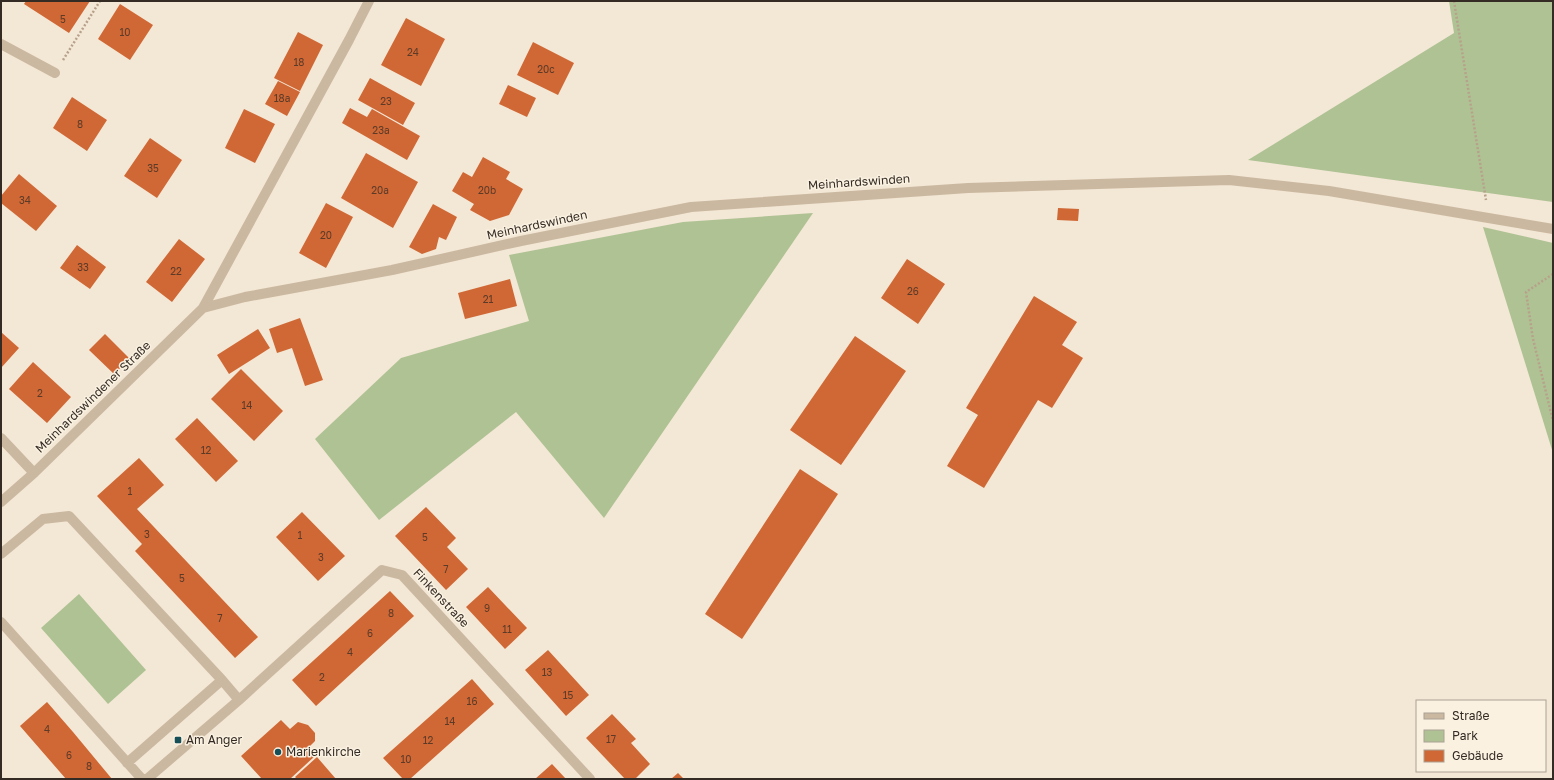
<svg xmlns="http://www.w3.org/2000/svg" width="1554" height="780" font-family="'Golos Text',sans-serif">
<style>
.green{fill:#afc294}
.building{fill:#d06835}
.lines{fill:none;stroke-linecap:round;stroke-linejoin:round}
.path{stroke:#b7a18b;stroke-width:2.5;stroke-dasharray:2 2;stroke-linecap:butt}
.minor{stroke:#cbb8a0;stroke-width:10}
.poi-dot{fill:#174f59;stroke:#faf1e1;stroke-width:1.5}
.labels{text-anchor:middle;stroke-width:3;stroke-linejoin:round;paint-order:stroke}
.number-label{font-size:10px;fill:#5b3a28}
.street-label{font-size:12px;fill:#342b24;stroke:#faf1e1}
.poi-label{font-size:12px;fill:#342b24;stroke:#faf1e1;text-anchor:start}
</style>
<rect width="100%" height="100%" fill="#f3e7d5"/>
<path class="green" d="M1449 1H1553V202L1248 160 1454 33Z
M813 213 604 518 516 412 379 520 315 439 401 358 529 321 509 255 683 222Z
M1483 227 1553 243V453Z
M79 594 146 670 108 704 41 628Z"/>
<path class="building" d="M26 1H90L69 33 24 4Z
M120 4 153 25 130 60 98 39Z
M406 18 445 39 421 86 381 65Z
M298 32 323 45 300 91 274 78Z
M533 42 574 63 558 95 517 75Z
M370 78 415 103 403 125 358 100Z
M278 81 300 92 287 116 265 104Z
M508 85 536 98 527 117 499 104Z
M72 97 107 120 87 151 53 128Z
M350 108 367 117 372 109 420 136 407 160 342 123Z
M244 109 275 124 255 163 225 148Z
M150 138 182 160 157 198 124 176Z
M366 153 418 182 393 228 341 198Z
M483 157 510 172 506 179 523 189 509 215 490 221 470 210 474 204 452 191 463 172 472 177Z
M19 174 57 206 36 231 1 203V196Z
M326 203 353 217 326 268 299 253Z
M433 204 457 217 446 240 439 237 436 249 422 254 409 247Z
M1058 208 1079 209 1078 221 1057 220Z
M179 239 205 259 172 302 146 282Z
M77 245 106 267 90 289 60 268Z
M907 259 945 284 918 324 881 298Z
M510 279 517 306 465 319 458 293Z
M1034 296 1077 322 1062 345 1083 358 1052 408 1038 400 984 488 947 466 978 415 966 408Z
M300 318 323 380 305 386 292 348 277 353 269 329Z
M258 329 270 348 229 374 217 355Z
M1 332 19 348 1 368Z
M105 334 130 359 114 374 89 350Z
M855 336 906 371 841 465 790 430Z
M33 362 71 397 47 423 9 389Z
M241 369 283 411 254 441 211 399Z
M197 418 238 461 216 482 175 439Z
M139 458 164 485 137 509 258 637 235 658 135 551 142 544 97 496Z
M800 469 838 494 742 639 705 614Z
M426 507 456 538 447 547 468 569 446 590 395 536Z
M302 512 345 556 318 581 276 537Z
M488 587 527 628 505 649 466 607Z
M390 591 414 616 316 706 292 680Z
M548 650 589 695 566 716 525 670Z
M472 679 494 704 410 779H403L383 758Z
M47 702 73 732 112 779H66L20 726Z
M612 714 636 739 631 743 650 764 635 779H625L586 738Z
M281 720 290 729 298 722 308 725 315 733V741L308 748 315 756 290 779H262L241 756Z
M317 757 336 779H297L295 777Z
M552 764 566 779H535Z
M678 773 684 779H671Z"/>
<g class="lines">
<path class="path" d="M1454 1 1486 200
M63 60 100 1
M1553 274 1526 292 1533 339 1553 421"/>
<path class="minor" d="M1 44 55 73
M203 308 245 297 392 270 521 241 691 207 968 188 1229 180 1329 191 1553 229
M1 438 34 473
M1 502 34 473 203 308 349 40 369 1
M1 554 43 519 69 516 222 680 127 763
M1 622 142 779
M222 680 239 700
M147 779 239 700 382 570 402 575 590 779"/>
</g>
<g class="poi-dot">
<rect x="174" y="736" width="8" height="8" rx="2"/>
<circle cx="278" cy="752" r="4"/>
</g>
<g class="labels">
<g class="number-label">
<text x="63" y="23">5</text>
<text x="125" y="36">10</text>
<text x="413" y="56">24</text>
<text x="299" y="66">18</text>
<text x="546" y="73">20c</text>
<text x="282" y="102">18a</text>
<text x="386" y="105">23</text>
<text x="80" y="128">8</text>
<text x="381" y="134">23a</text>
<text x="153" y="172">35</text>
<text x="380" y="194">20a</text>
<text x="487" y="194">20b</text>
<text x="25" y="204">34</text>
<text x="326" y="239">20</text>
<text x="83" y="271">33</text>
<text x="176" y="275">22</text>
<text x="913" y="295">26</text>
<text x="488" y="303">21</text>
<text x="40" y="397">2</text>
<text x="247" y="409">14</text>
<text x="206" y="454">12</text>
<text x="130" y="495">1</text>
<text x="147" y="538">3</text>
<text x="300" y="539">1</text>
<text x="425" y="541">5</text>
<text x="321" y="561">3</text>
<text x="446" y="573">7</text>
<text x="182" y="582">5</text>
<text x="487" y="612">9</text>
<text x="391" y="617">8</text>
<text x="220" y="622">7</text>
<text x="507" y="633">11</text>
<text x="370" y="637">6</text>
<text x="350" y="656">4</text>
<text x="547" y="676">13</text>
<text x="322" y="681">2</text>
<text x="568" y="699">15</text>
<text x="472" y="705">16</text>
<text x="450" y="725">14</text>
<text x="47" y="733">4</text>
<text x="611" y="743">17</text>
<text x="428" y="744">12</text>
<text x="69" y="759">6</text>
<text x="406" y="763">10</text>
<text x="89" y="770">8</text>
</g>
<g class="street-label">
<text transform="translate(859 182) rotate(-4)" y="4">Meinhardswinden</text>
<text transform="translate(537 225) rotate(-12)" y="4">Meinhardswinden</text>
<text transform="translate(93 397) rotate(-44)" y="4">Meinhardswindener Straße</text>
<text transform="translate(441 598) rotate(47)" y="4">Finkenstraße</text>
</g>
<g class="poi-label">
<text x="186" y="744">Am Anger</text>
<text x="286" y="756">Marienkirche</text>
</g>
</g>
<rect width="1554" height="780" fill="none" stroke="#342b24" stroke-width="4"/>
<rect x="1416" y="700" width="130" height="72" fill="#faf1e1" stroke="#aba295"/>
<rect x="1424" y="713" width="20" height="6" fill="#cbb8a0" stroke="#aba295"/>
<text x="1452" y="720" font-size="12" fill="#342b24">Straße</text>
<rect x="1424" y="730" width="20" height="12" fill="#afc294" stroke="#aba295"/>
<text x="1452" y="740" font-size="12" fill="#342b24">Park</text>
<rect x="1424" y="750" width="20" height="12" fill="#d06835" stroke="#aba295"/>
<text x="1452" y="760" font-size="12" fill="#342b24">Gebäude</text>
</svg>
